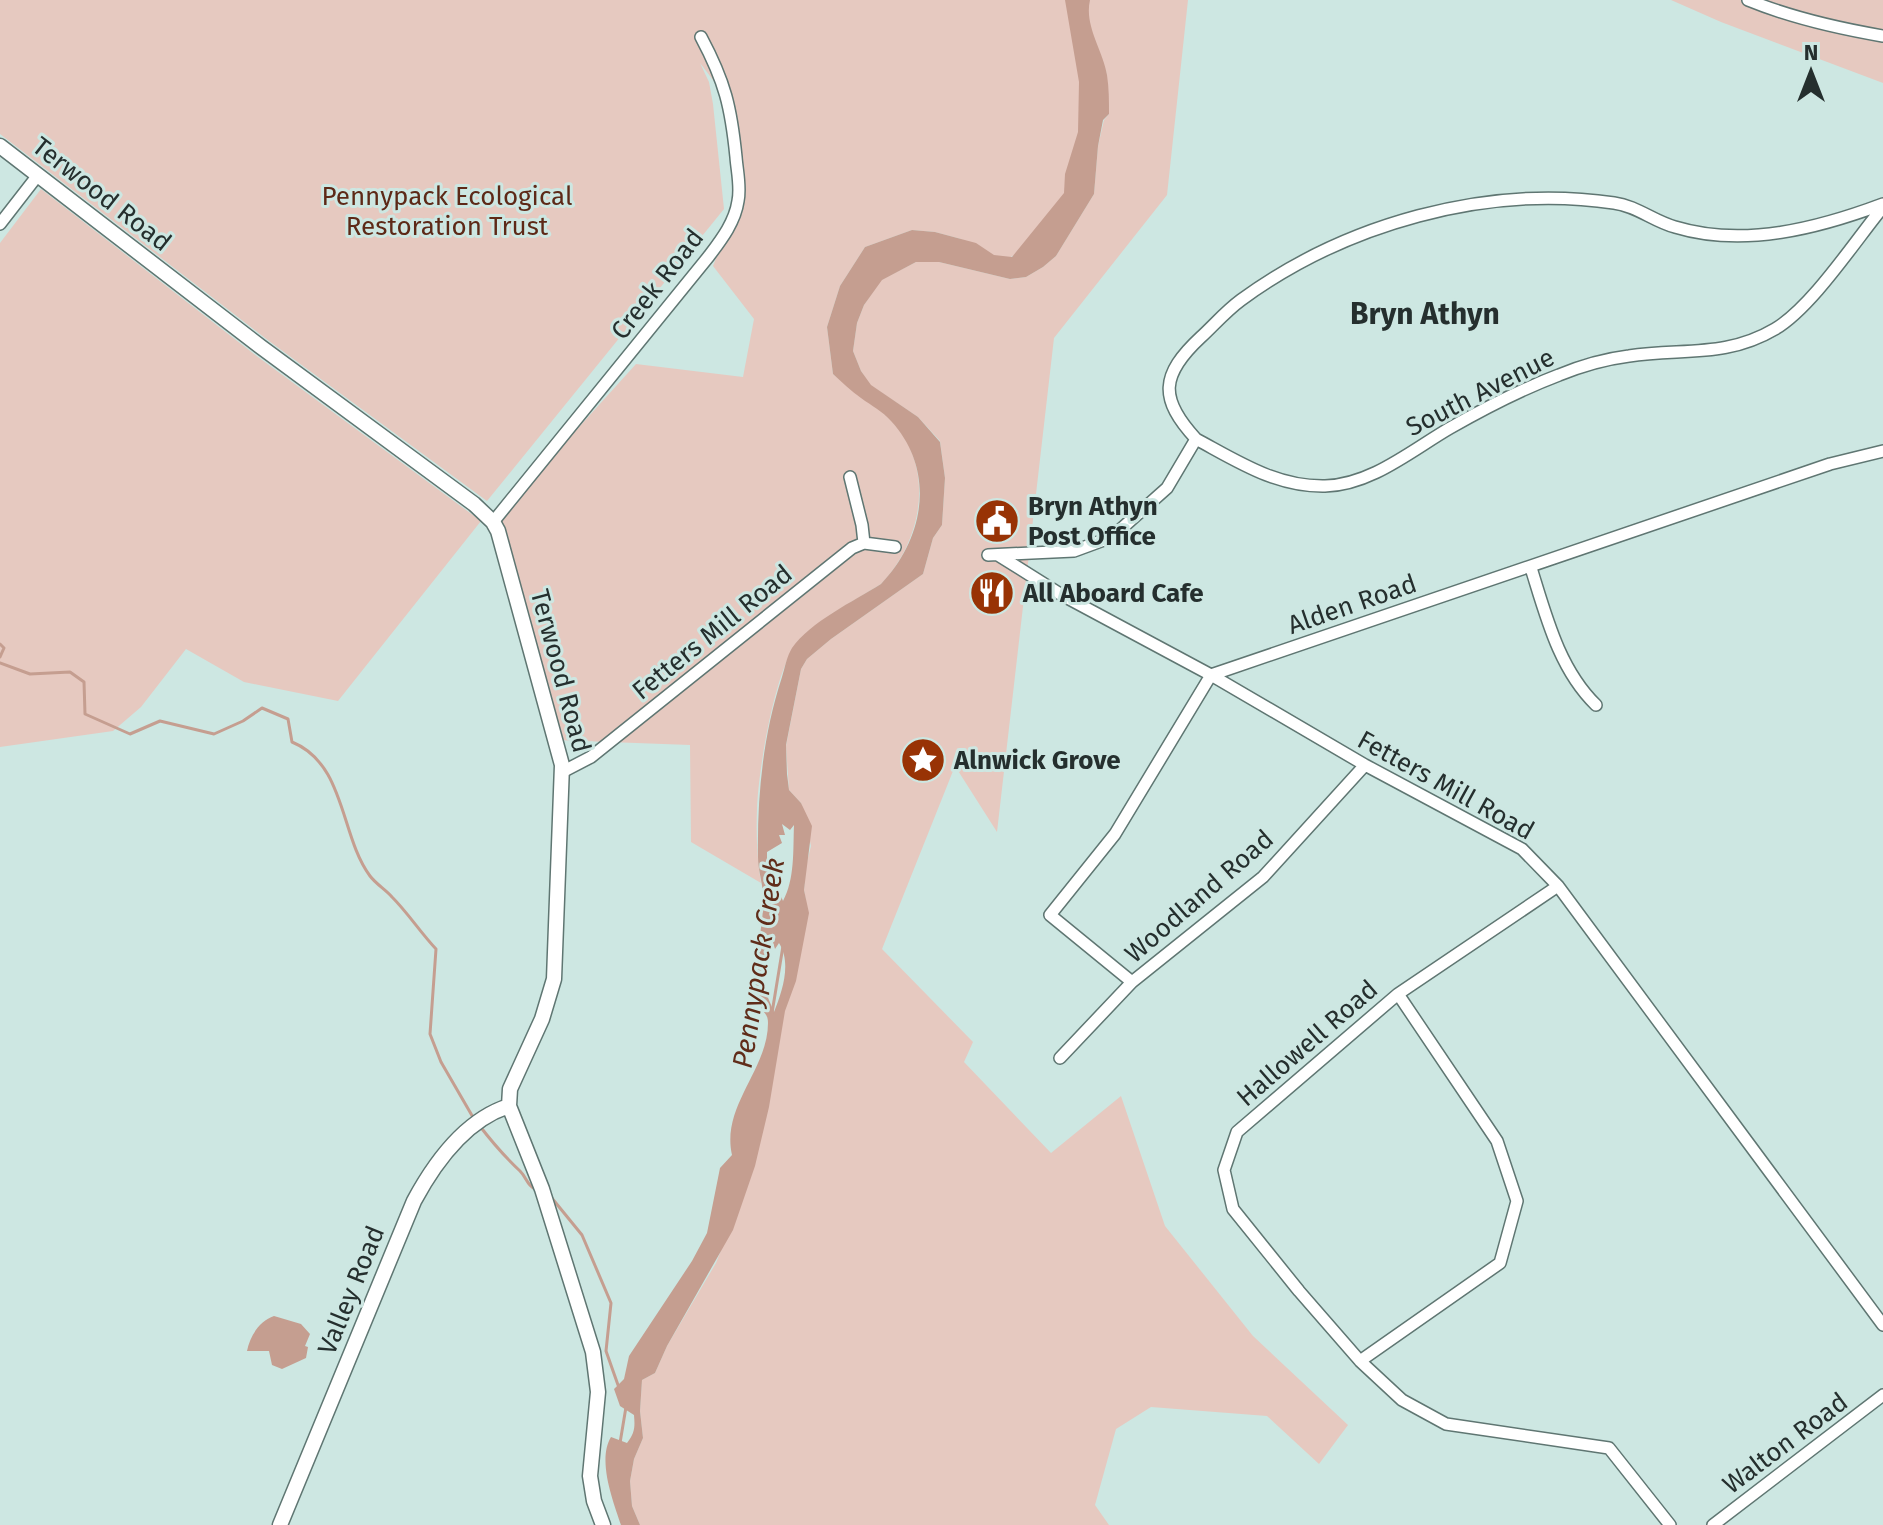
<svg xmlns="http://www.w3.org/2000/svg" width="1883" height="1525" font-family="'Fira Sans',sans-serif">
<style>
.green{fill:#e6c9c0}
.water{fill:#c59e90;fill-rule:evenodd}
.lines{fill:none;stroke-linecap:round;stroke-linejoin:round}
.stream{stroke:#c59e90;stroke-width:3}
.minor-casing{stroke:#5f7672;stroke-width:14}
.tertiary-casing{stroke:#5f7672;stroke-width:17}
.minor{stroke:#fff;stroke-width:11}
.tertiary{stroke:#fff;stroke-width:14}
.labels{text-anchor:middle;stroke-width:6;stroke-linejoin:round;paint-order:stroke}
.street-label{font-size:26px;fill:#252f2e;stroke:#cde7e2}
.park-label{font-size:26px;fill:#5d2917;stroke:#cde7e2}
.poi-label{font-size:26px;font-weight:bold;fill:#252f2e;stroke:#cde7e2;text-anchor:start}
.water-label{font-size:28px;font-style:italic;fill:#602c19;stroke:#cde7e2}
.quarter-label{font-size:30px;font-weight:bold;fill:#252f2e;stroke:#cde7e2}
</style>
<rect width="100%" height="100%" fill="#cde7e2"/>
<path class="green" d="M0 0H1188L1167 195 1054 338 997 832 955 766 882 949 973 1042 964 1062 1051 1153 1121 1096 1165 1226 1253 1336 1348 1425 1319 1464 1267 1416 1151 1407 1116 1429 1095 1505 1109 1525H640L632 1506 630 1481 634 1459 643 1438 640 1411 642 1380 655 1373 667 1346 716 1263 750 1177 806 901 804 890 806 866 811 846 801 803 789 790 786 746 801 669 807 659 831 639 923 574 933 538 942 525 945 478 940 441 918 417 870 385 861 371 853 351 857 323 864 305 881 280 916 262H939L1010 279 1026 277 1043 267 1056 256 1094 194 1098 146 1104 120 1109 114 1106 70C1099 100 1095 133 1084 162 1071 198 1039 247 1002 261L961 239 935 232 912 230 865 247 840 286 827 327 833 374C849 388 866 399 882 412 937 457 926 537 881 584 854 601 822 617 800 639 775 664 758 773 757 809 756 834 757 859 761 883L691 842 690 745 555 740 493 522 636 364 743 377 754 319 713 266 741 195 729 101 700 63 709 82 713 104 724 209 487 501 269 341 0 134Z
M1671 0H1883V83L1721 22Z
M41 189 258 357 481 521 338 701 244 682 186 649 141 707 113 731 0 747V243Z"/>
<path class="water" d="M1065 0H1090C1084 26 1103 50 1107 75 1109 88 1109 101 1109 114L1103 120 1098 146 1094 194 1056 256 1043 267 1026 277 1010 279 939 262H916L882 280 864 305 857 323 853 351 861 371 871 385 918 417 940 442 945 478 942 525 933 538 923 574 831 639 807 659 801 669 786 745 787 774 789 790 801 803 812 826 804 890 809 913 796 981 785 1011 769 1107 755 1166 733 1230 667 1346 655 1373 642 1380 640 1411 643 1438 634 1459 630 1481 632 1506 640 1525H621C613 1501 597 1460 611 1437L627 1443C635 1433 635 1427 634 1415L620 1406 614 1389 624 1379 629 1356 692 1261 707 1233 720 1168 732 1155C721 1106 768 1070 768 1023 768 1014 764 1014 761 1007 757 999 756 987 755 978 755 950 765 922 763 893 762 881 758 869 758 857 757 796 763 735 782 677 785 667 787 656 792 648 810 622 854 601 881 584 925 538 936 470 891 421 882 411 872 406 861 398 851 391 842 382 833 374L827 327 840 286 865 247 912 230 935 232 976 243 994 255 1012 257 1064 193 1065 174 1078 132 1079 82ZM782 824 790 830 794 825C793 850 795 879 783 901L767 862V852L782 843 779 835H785ZM769 939H772L775 949 779 943C792 963 782 992 774 1012L761 981 762 962 770 949Z
M274 1316 301 1324 310 1334 305 1346 308 1347 306 1358 282 1369 272 1365 269 1351H247C250 1335 260 1321 274 1316Z"/>
<g class="lines">
<path class="stream" d="M0 644 4 648 0 657
M0 663 30 674 70 672 84 682 85 714 130 734 160 721 214 734 243 721 262 708 288 719 292 742C346 764 340 836 370 876 376 884 386 890 392 897 408 913 420 932 436 949L430 1034 441 1062 474 1119
M772 1013 783 946
M479 1125C492 1142 504 1156 520 1171 527 1178 527 1186 537 1190
M551 1197 582 1235 611 1303 606 1351 618 1385
M620 1443 626 1407"/>
<g class="minor-casing">
<path id="minor" d="M1748 0C1792 18 1836 28 1883 36
M0 224 38 175
M1196 439C1237 461 1276 487 1325 486 1371 485 1412 450 1450 428 1485 408 1522 389 1559 375 1581 366 1605 359 1629 356 1682 348 1726 358 1775 329 1812 307 1855 241 1883 207
M850 477 862 525 864 543
M493 522 709 256C721 240 735 222 738 201 741 187 737 171 736 157 731 107 725 82 701 37
M988 555 1074 551 1112 537 1167 488 1196 439C1159 399 1160 375 1201 337 1214 325 1226 311 1241 300 1345 224 1486 184 1614 203 1637 206 1653 221 1675 227 1744 248 1819 228 1883 204
M998 555 1060 594 1211 675 1365 765 1522 849 1558 886 1883 1325
M1531 568C1546 616 1559 669 1596 705
M562 772 591 757 852 548 864 543 895 547
M1558 886 1398 994 1237 1132 1224 1170 1233 1209 1299 1291 1360 1361 1402 1400 1446 1424 1609 1448 1670 1525
M1132 982 1050 915 1115 834 1211 675 1830 464 1883 451
M1060 1058 1132 982 1263 877 1365 765
M1360 1361 1500 1263 1517 1201 1497 1141 1398 994
M1713 1525 1883 1395"/>
</g>
<g class="tertiary-casing">
<path id="tertiary" d="M0 146 261 347 474 504 493 522 498 531 562 765 554 979 542 1019 510 1089 509 1106 542 1189 593 1352 598 1392 590 1476 594 1501 603 1525
M280 1525 414 1201C435 1162 465 1120 509 1106"/>
</g>
<use href="#minor" class="minor"/>
<use href="#tertiary" class="tertiary"/>
</g>
<defs>
<g id="civic-disc" transform="scale(2.3)"><circle r="9.5" fill="#983305" stroke="#cde7e2"/><path d="M-.6-6.5H3V-4.5H.6V-3L4-1V1h2V6H-6V1h2V-1L-.6-3ZM-1.2 2.5V6h2.4V2.5Z" fill="#fff"/></g>
<g id="restaurant-disc" transform="scale(2.3)"><circle r="9.5" fill="#983305" stroke="#cde7e2"/><path d="M-5-6h1v4h1v-4h1v4h1v-4h1v5L-1.5 .5V6h-2V.5L-5-1ZM5-6V6H3V1.5H1.5Q1.5-4 5-6Z" fill="#fff"/></g>
<g id="sight-disc" transform="scale(2.3)"><circle r="9.5" fill="#983305" stroke="#cde7e2"/><path d="M0-6L1.8-2.2L6-1.7L2.9 1.2L3.7 5.4L0 3.3L-3.7 5.4L-2.9 1.2L-6-1.7L-1.8-2.2Z" fill="#fff"/></g>
</defs>
<g fill-rule="evenodd">
<use href="#civic-disc" x="997" y="521"/>
<use href="#restaurant-disc" x="992" y="593"/>
<use href="#sight-disc" x="923" y="760"/>
</g>
<g class="labels">
<g class="street-label">
<text transform="translate(102 194) rotate(38)" y="9">Terwood Road</text>
<text transform="translate(657 284) rotate(-52)" y="9">Creek Road</text>
<text transform="translate(1480 392) rotate(-27)" y="9">South Avenue</text>
<text transform="translate(1352 604) rotate(-19)" y="9">Alden Road</text>
<text transform="translate(712 632) rotate(-39)" y="9">Fetters Mill Road</text>
<text transform="translate(561 671) rotate(75)" y="9">Terwood Road</text>
<text transform="translate(1446 785) rotate(29)" y="9">Fetters Mill Road</text>
<text transform="translate(1199 896) rotate(-41)" y="9">Woodland Road</text>
<text transform="translate(1307 1043) rotate(-41)" y="9">Hallowell Road</text>
<text transform="translate(351 1290) rotate(-68)" y="9">Valley Road</text>
<text transform="translate(1785 1443) rotate(-37)" y="9">Walton Road</text>
</g>
<g class="park-label">
<text x="447" y="205">Pennypack Ecological<tspan x="447" dy="30">Restoration Trust</tspan></text>
</g>
<g class="poi-label">
<text x="1028" y="515">Bryn Athyn<tspan x="1028" dy="30">Post Office</tspan></text>
<text x="1023" y="602">All Aboard Cafe</text>
<text x="954" y="769">Alnwick Grove</text>
</g>
<g class="water-label">
<text transform="translate(758 963) rotate(-81)" y="10">Pennypack Creek</text>
</g>
<g class="quarter-label">
<text x="1425" y="324">Bryn Athyn</text>
</g>
</g>
<g transform="translate(1811 72)" stroke="#cde7e2" stroke-width="6" paint-order="stroke">
<path d="M0-6L14 30L0 20L-14 30Z" fill="#252f2e"/>
<text y="-12" font-size="22" font-weight="bold" text-anchor="middle" fill="#252f2e">N</text>
</g>
</svg>
